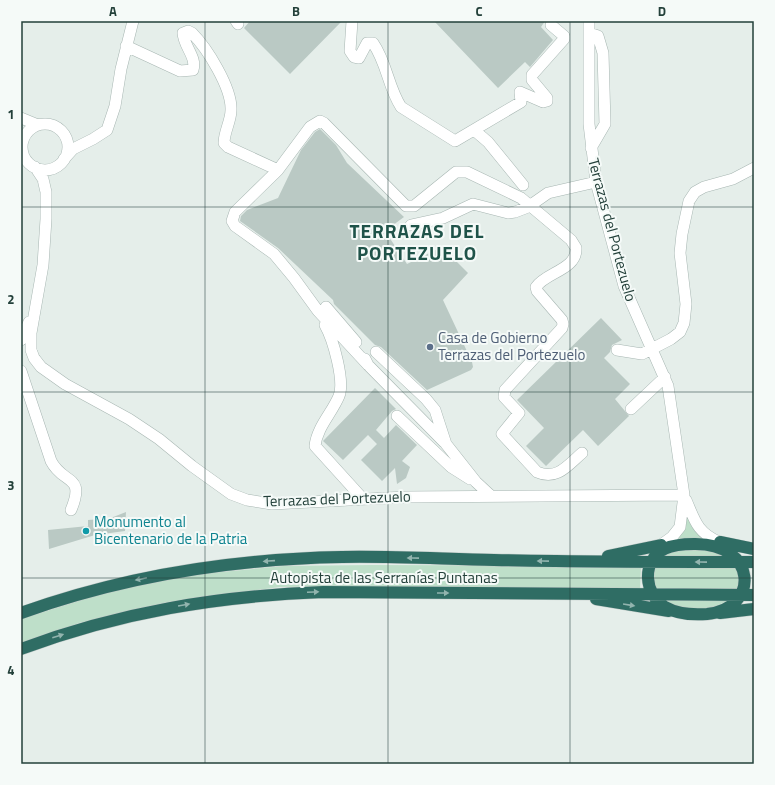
<svg xmlns="http://www.w3.org/2000/svg" width="775" height="785" font-family="'Titillium Web',sans-serif">
<style>
.green{fill:#bedfc9}
.building{fill:#bac9c4}
.lines{fill:none;stroke-linecap:round;stroke-linejoin:round}
.minor-casing{stroke:#a7b6b2;stroke-width:12}
.highway-casing{stroke:#c1cac8;stroke-width:13}
.minor{stroke:#fff;stroke-width:11}
.highway{stroke:#2f6d64;stroke-width:12}
.oneway{fill:#92b4ae}
.grid{fill:none;stroke:#23403a;stroke-width:1;stroke-opacity:0.55}
.service-dot{fill:#5c6f8a;stroke:#f5faf8;stroke-width:1.5}
.culture-dot{fill:#0f9aa8;stroke:#f5faf8;stroke-width:1.5}
.labels{text-anchor:middle;stroke-width:4;stroke-linejoin:round;paint-order:stroke}
.street-label{font-size:15px;fill:#23403a;stroke:#f5faf8}
.service-label{font-size:15px;fill:#4e5e75;stroke:#f5faf8;text-anchor:start}
.culture-label{font-size:15px;fill:#0d838f;stroke:#f5faf8;text-anchor:start}
.district-label{font-size:19px;font-weight:bold;letter-spacing:1px;fill:#1f5349;stroke:#f5faf8}
.neatline{fill:none;stroke:#23403a;stroke-width:1.5}
.grid-label{font-size:13px;text-anchor:middle;font-weight:bold;fill:#23403a}
</style>
<rect width="100%" height="100%" fill="#e5eeea"/>
<path class="green" d="M685 515H689L712 541 672 540Z
M707 548 730 557H663L669 552Z
M371 565 641 566 640 591 381 586 280 587 168 602 79 623 21 645V619L133 584 210 573 284 566Z
M655 565 738 566 740 570 737 591H655L653 587Z
M662 599 730 600 709 609 682 610Z"/>
<path class="building" d="M250 21H342L290 74 244 28Z
M434 21H545L541 27 553 40 530 67 525 62 498 88Z
M320 129 336 145 347 163 404 217 385 231 407 264 442 247 468 273 443 300 472 362 473 367 471 370 427 390 381 347 375 345 334 304 333 300 278 248 240 221 241 216 247 210 278 198 301 150 315 132Z
M601 318 622 340 612 345 610 352 604 358 630 384 615 399 629 416 598 446 583 430 546 466 526 446 544 428 517 400Z
M375 388 396 409 392 411 376 430 384 438 396 425 417 445 402 461 410 467 406 478 397 484 395 468 382 481 361 460 377 444 368 435 343 460 323 441Z
M126 512 125 531 95 535 49 549 48 530 88 526V520L103 519V521Z"/>
<g class="lines">
<g class="minor-casing">
<path id="minor" d="M236 21 238 24
M352 21 350 51 354 57 359 58 367 43H373C387 63 388 87 401 107L455 141 521 102 520 92 543 102 547 101V98L532 80V75L564 39V36L551 25
M589 21V124L596 182 624 286 668 386 684 495 680 527 672 537 661 545
M589 33 598 36 603 53 605 124 591 148
M126 46 180 71 193 70C197 57 184 47 183 33L188 31 192 33C207 48 232 88 231 110 231 121 224 132 224 143L228 147 278 170 310 127 320 121 324 123 406 206H414L456 172H467L521 198 571 240 576 248C577 270 546 272 536 287L537 291 562 320 563 324 562 328 505 390 504 397 519 413 502 434 537 472C557 481 568 465 582 453
M21 118 38 125
M22 147a23 23 0 1 1 46 0a23 23 0 1 1-46 0Z
M474 130 488 142 523 185
M64 159 73 149 93 139 107 130 115 106 121 69 133 21
M35 167 43 179 46 192V219L43 265 31 333V350L34 358 41 367 65 384 129 419 159 439 192 466 231 494 247 500 272 504 406 497 684 495
M278 170 235 212 232 221 235 226 274 254 294 278 318 311 368 365
M411 225 443 218 473 204 508 213 515 212 528 207 548 193 596 182
M326 307 356 342
M325 325C333 339 345 381 339 396 332 413 317 427 315 446L363 499
M21 340 29 322
M617 350 642 354 671 339 680 332 684 323 686 304 680 253 682 234 689 201 695 192 704 187 733 179 754 168
M376 352 426 399 435 410 446 444 476 482 490 495
M365 359 368 365 444 442
M21 371 51 461C63 485 86 474 71 510
M631 409 665 377
M397 416 451 467 470 479
M686 500C695 521 697 532 719 542"/>
</g>
<g class="highway-casing">
<path id="highway" d="M720 542 754 549
M694 544C758 543 760 609 707 614 693 615 677 614 665 607 644 594 641 562 664 549 673 545 684 544 694 544Z
M608 556 661 545 663 550
M596 599 669 611
M21 613C124 576 232 559 342 557 392 556 443 559 494 560 581 562 667 562 754 562
M720 613 754 609
M21 649C120 612 218 596 323 592L754 595"/>
</g>
<use href="#minor" class="minor"/>
<use href="#highway" class="highway"/>
</g>
<defs><path id="oneway-solid" d="M-6-.8H1V-3.2L6.5 0L1 3.2V.8H-6Z"/></defs>
<g class="oneway">
<use href="#oneway-solid" transform="translate(413 558) rotate(-179)"/>
<use href="#oneway-solid" transform="translate(269 561) rotate(176)"/>
<use href="#oneway-solid" transform="translate(543 561) rotate(-179)"/>
<use href="#oneway-solid" transform="translate(701 562) rotate(-179)"/>
<use href="#oneway-solid" transform="translate(141 579) rotate(168)"/>
<use href="#oneway-solid" transform="translate(313 592) rotate(-2)"/>
<use href="#oneway-solid" transform="translate(443 593)"/>
<use href="#oneway-solid" transform="translate(184 605) rotate(-10)"/>
<use href="#oneway-solid" transform="translate(629 605) rotate(9)"/>
<use href="#oneway-solid" transform="translate(58 636) rotate(-18)"/>
</g>
<path class="grid" d="M205 21V764M388 21V764M570 21V764M21 207H754M21 392H754M21 578H754"/>
<circle class="service-dot" cx="430" cy="347" r="4"/>
<circle class="culture-dot" cx="86" cy="531" r="4"/>
<g class="labels">
<g class="street-label">
<text transform="translate(612 230) rotate(75)" y="5">Terrazas del Portezuelo</text>
<text transform="translate(337 499) rotate(-2)" y="5">Terrazas del Portezuelo</text>
<text x="384" y="583">Autopista de las Serranías Puntanas</text>
</g>
<g class="service-label">
<text x="438" y="343">Casa de Gobierno<tspan x="438" dy="17">Terrazas del Portezuelo</tspan></text>
</g>
<g class="culture-label">
<text x="94" y="527">Monumento al<tspan x="94" dy="17">Bicentenario de la Patria</tspan></text>
</g>
<g class="district-label">
<text x="417" y="238">TERRAZAS DEL<tspan x="417" dy="22">PORTEZUELO</tspan></text>
</g>
</g>
<rect width="775" height="785" fill="none" stroke="#f5faf8" stroke-width="44"/>
<rect x="22" y="22" width="731" height="741" class="neatline"/>
<g class="grid-label">
<text x="113" y="16">A</text>
<text x="296" y="16">B</text>
<text x="479" y="16">C</text>
<text x="662" y="16">D</text>
<text x="11" y="119">1</text>
<text x="11" y="304">2</text>
<text x="11" y="490">3</text>
<text x="11" y="675">4</text>
</g>
</svg>
